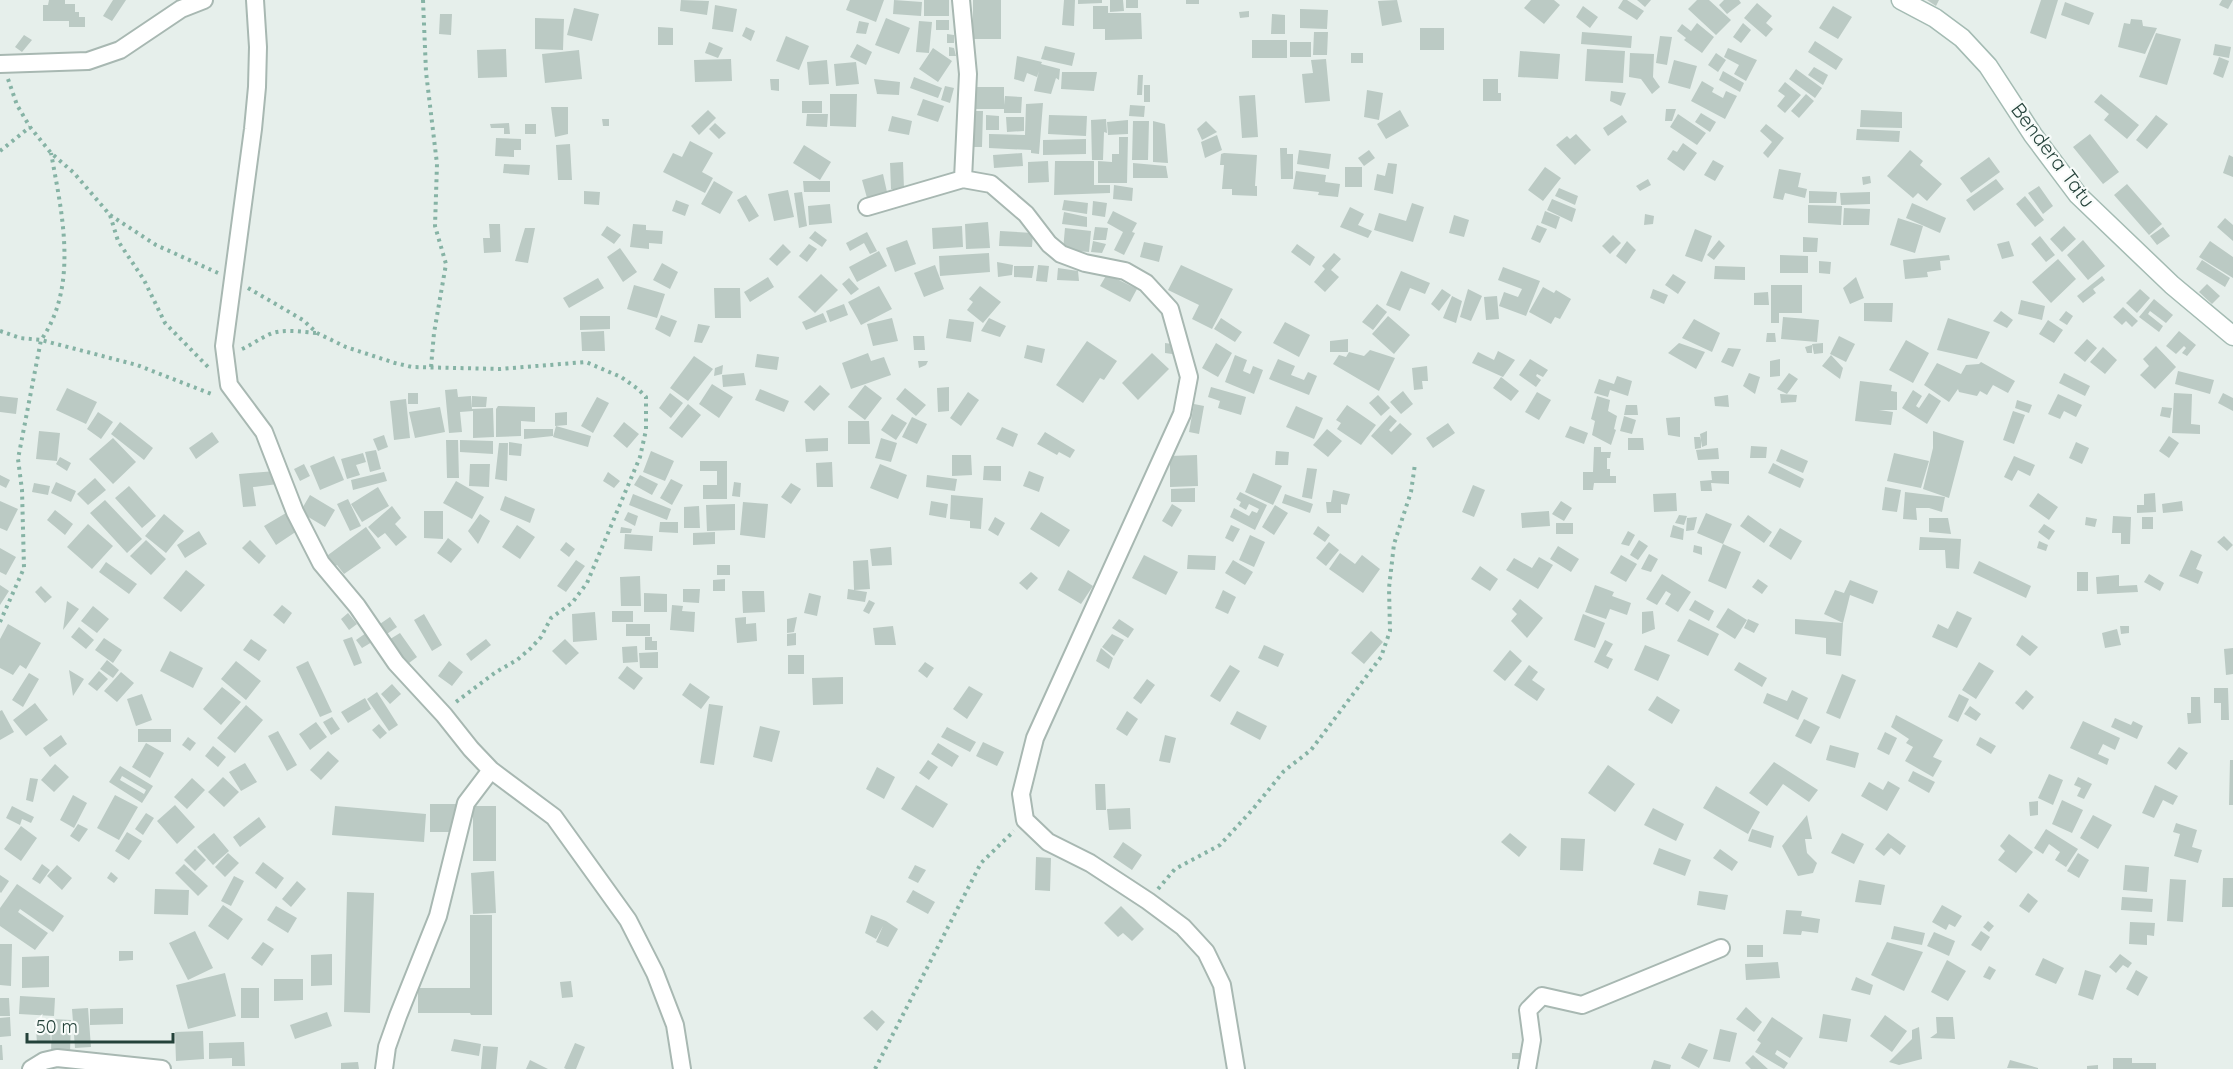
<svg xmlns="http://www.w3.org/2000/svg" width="2233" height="1069" font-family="Quicksand,sans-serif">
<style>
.building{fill:#bbcac4;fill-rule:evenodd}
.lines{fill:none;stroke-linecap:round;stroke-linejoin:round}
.street-casing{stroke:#a8b8b2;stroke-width:20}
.secondary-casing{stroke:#a4bbb3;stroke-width:21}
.path{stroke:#86b3a5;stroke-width:4;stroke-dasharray:3 4.5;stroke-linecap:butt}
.street{stroke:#fff;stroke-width:16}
.secondary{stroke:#fff;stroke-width:18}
.labels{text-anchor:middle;stroke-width:4.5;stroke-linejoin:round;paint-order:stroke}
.street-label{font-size:20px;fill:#24423a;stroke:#f7fbf9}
</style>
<rect width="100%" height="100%" fill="#e6efeb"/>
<path class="building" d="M49 0H65V4H75V12H79V17H85V27H69V21H43V5H48Z
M113 0H126L112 21 103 16Z
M681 0 709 1 707 15 680 11Z
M850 0H884L876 22 846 10Z
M894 0 922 2 921 16 893 14Z
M924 0H949V16H924Z
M973 0H1001V39H973Z
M1064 0H1075L1074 26 1062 25Z
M1078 0H1102V3L1078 4Z
M1110 0H1123L1124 11 1110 12Z
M1126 0H1138V8H1126Z
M1186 0H1199V4H1186Z
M1397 0 1402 22 1382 26 1378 1Z
M1531 0H1554L1560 5 1544 24 1524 8Z
M1623 0H1627L1644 11 1637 20 1618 8Z
M1637 0H1651L1645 7Z
M1697 0H1709L1731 20 1716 35 1688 9Z
M1724 0H1739L1741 3 1727 14 1719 5Z
M1927 0H1939L1936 6Z
M2041 0H2058L2046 39 2030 33Z
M2222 0H2233L2228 9 2219 5Z
M2065 2 2094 13 2089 25 2061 15Z
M1757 3 1772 16 1766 23 1773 29 1766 37 1744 18Z
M715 5 737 9 733 32 712 29Z
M1093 6H1108V13H1141L1142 39 1105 40V29H1093Z
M1583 6 1598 17 1590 28 1576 17Z
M1833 6 1852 17 1838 39 1819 28Z
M574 8 599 14 592 41 567 35Z
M1300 9 1328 10 1327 29 1300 28Z
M1249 11V17L1240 18 1239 12Z
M440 14H452L451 35 439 34Z
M1272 14 1285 15V34H1271Z
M535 18 564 19 563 50 535 49Z
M886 18 910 28 899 54 875 45Z
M2131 19 2142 20 2143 26 2157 28 2145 54 2118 47 2124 23 2130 24Z
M936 20H949V30H936Z
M859 21 869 23 866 34 856 33Z
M919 21 932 22 929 53 916 52Z
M1697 23 1714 37 1702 53 1684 40 1686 38 1677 31 1682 24 1691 31Z
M1743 23 1751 30 1741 43 1733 37Z
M658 27 673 28V45H658Z
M746 27 755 31 751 41 742 36Z
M1420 28H1444V50H1420Z
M1314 32H1328L1327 55H1313Z
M1582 32 1632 36 1631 48 1581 44Z
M2156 33 2181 39 2167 85 2139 77Z
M947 34 954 35V43H947Z
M24 35 32 40 22 52 15 47Z
M786 36 809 46 799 70 776 61Z
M1660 36 1672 37 1667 65 1656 63Z
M1252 40H1287V58H1252Z
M1815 41 1843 59 1836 70 1808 52Z
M709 42 723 48 718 58 705 53Z
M1290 42H1311V57H1290Z
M857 44 872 52 866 65 850 57Z
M2215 44 2231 47 2229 58 2213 55Z
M1045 46 1075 53 1072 66 1041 59Z
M949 47 954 48 956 56H949Z
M933 48 952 61 938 82 919 69Z
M1728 48 1757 60 1746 81 1734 74 1739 65 1724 57Z
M506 49 507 77 478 78 477 50Z
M1587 49 1625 51 1623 83 1585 81Z
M579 50 582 79 545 83 542 54Z
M1520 51 1560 54 1558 79 1518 77Z
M1351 53H1363V63H1351Z
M1630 53 1654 54 1653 77 1660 87 1652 94 1641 79 1629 77Z
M1716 53 1726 60 1718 72 1708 65Z
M1017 56 1042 62 1041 64 1060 69 1059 80 1056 78 1051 94 1034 91 1039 71 1037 77 1027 73 1024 82 1014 79Z
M2219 57 2229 61 2223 78 2213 74Z
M731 59 732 81 695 82 694 60Z
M1326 59 1330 101 1305 103 1302 74 1313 73 1311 60Z
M827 60 829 84 809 85 807 62Z
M1674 60 1697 66 1690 89 1668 83Z
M856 62 859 84 836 86 834 64Z
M1814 67 1828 75 1823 85 1808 75Z
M1796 69 1822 88 1815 98 1789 79Z
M1723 71 1744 83 1740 92 1719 80Z
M1062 72H1097L1094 91 1061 89Z
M1138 75H1143L1142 95H1137Z
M914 77 942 88 938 98 910 88Z
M770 79H779V91L771 90Z
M874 79 900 82 899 95 877 94Z
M1483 79H1498V93H1501V101H1483Z
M1702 81 1714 88 1712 92 1723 98 1726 91 1737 96 1725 119 1691 101Z
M1785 82 1801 95 1785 113 1777 106 1785 96 1778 91Z
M1144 85H1150V102H1144Z
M945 86 954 88 950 103 941 100Z
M973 87H1004V105L1005 96 1022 97 1021 113H1004V109H973Z
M1367 90 1383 93 1379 120 1364 117Z
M1611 91 1626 93 1621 106 1610 101Z
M830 94H857L856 127 830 126Z
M1806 94 1814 101 1799 118 1791 111Z
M2101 94 2139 125 2127 139 2104 120 2109 114 2094 102Z
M1255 95 1258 137 1242 138 1239 96Z
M923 99 944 106 938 122 917 115Z
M802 101H822V113H802Z
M1043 103 1039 154 1031 153V150L989 148V134L1025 135 1026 104Z
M1130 105 1145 106 1144 117 1129 116Z
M551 107H568V134L555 137Z
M1666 109H1676L1672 121H1665Z
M708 110 716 118 699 135 691 126Z
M1400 110 1409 126 1386 139 1377 124Z
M1861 110 1902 112V128L1860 127Z
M969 111H983L982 147H969Z
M1701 113 1716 122 1710 132 1695 122Z
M807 114H828L827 127 806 126Z
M1678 114 1706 133 1697 145 1670 127Z
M986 115 999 116V130H986Z
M1049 115 1087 116 1086 136 1048 134Z
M1622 115 1627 122 1608 136 1603 128Z
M2156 115 2168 124 2147 149 2136 140Z
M892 116 912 121 909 135 888 131Z
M1006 117H1024V131L1007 132Z
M602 119H609V126H603Z
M1106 119 1107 133 1104 132 1103 160H1092L1091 120Z
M1128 120V134L1108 135 1107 122Z
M1133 121H1149L1148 160H1132Z
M1153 121 1165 124 1168 163 1153 162Z
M1206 121 1217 132 1202 140 1197 129Z
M509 123 510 134H504V128H491L490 124Z
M715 123 726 133 719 139 709 129Z
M525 124H536V134H525Z
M1766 124 1784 138 1768 158 1763 153 1772 142 1760 131Z
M1857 129 1900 131 1899 142 1856 140Z
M1576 134 1591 150 1575 165 1556 145 1567 136 1570 139Z
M2090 134 2119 172 2103 184 2073 147Z
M1217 135 1222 150 1205 158 1201 142Z
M1119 137H1128L1127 183H1098V161L1112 162V154H1119Z
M496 138 521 139V150H514V157L495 156Z
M1086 139V154L1043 155V140Z
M690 141 713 153 702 172 713 178 705 193 663 172 673 153 682 157Z
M1683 143 1697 153 1684 171 1667 159 1673 150 1677 152Z
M570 144 572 180H558L556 145Z
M804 145 831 162 820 180 793 163Z
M1280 148H1287V154H1293V179H1281Z
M1299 150 1331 154 1329 169 1297 164Z
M1369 150 1375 158 1364 166 1358 158Z
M1910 150 1923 161 1920 165 1942 184 1927 201 1918 193 1913 198 1887 176Z
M1022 153 1023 166 994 168 993 155Z
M1224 153 1257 155 1255 186H1257V196L1232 195V189H1222L1224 165H1220L1221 154Z
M2229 155 2233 157V177L2223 173Z
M1989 157 2000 172 1971 193 1960 178Z
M1713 160 1724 166 1715 181 1704 175Z
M1048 161 1049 182 1028 183V162Z
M1055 161H1094V185H1110V193L1054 195Z
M903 162 904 189H891L890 163Z
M1133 163 1166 166 1168 178H1133Z
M1388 163 1397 164 1393 194 1374 190 1377 174 1385 176Z
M504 164 530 165 529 175 503 173Z
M1345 167H1362V187H1345Z
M1545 167 1561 178 1543 201 1528 190Z
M1779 169 1801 173 1798 187 1807 189 1805 198 1785 193 1783 200 1773 198Z
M1296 171 1326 175 1325 182 1340 184 1338 197 1318 195 1319 192 1293 189Z
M883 174 887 192 867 198 862 180Z
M1870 176 1871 183 1863 185 1862 177Z
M1648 179 1651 185 1640 191 1636 186Z
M1996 179 2004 189 1974 211 1966 200Z
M714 181 733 192 720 214 701 204Z
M803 181H830V192H804Z
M2127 184 2162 224 2149 235 2114 195Z
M1114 185 1133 188 1132 201 1113 199Z
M2039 186 2053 206 2043 214 2028 193Z
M1559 188 1578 196 1575 205 1555 196Z
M788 190 794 217 774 221 768 194Z
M584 191 600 192 599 205 584 204Z
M1809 191 1837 192 1836 203H1809Z
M802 192 807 226 799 228 794 193Z
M1870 192V204L1841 205 1840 193Z
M746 195 759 216 749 222 737 200Z
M2025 196 2044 220 2035 227 2016 204Z
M1552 199 1576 209 1572 222 1547 210Z
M676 200 689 205 685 216 672 211Z
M1064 200 1088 203 1087 214 1062 210Z
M1093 201 1107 203 1105 217 1092 215Z
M1412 203 1424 207 1413 242 1374 230 1379 213 1406 221Z
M1912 203 1946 218 1940 233 1906 218Z
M830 204 832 223 809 225 808 206Z
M1808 205 1842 206 1841 225 1808 223Z
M1350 207 1364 214 1358 225 1372 231 1368 238 1340 227Z
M1844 208 1870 209 1869 225H1843Z
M1113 211 1137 223 1132 232 1135 233 1124 255 1114 250 1123 232 1107 223Z
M1545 211 1560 217 1556 229 1541 223Z
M1064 212 1087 217V227L1062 224Z
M1645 214 1654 216 1653 224 1644 225Z
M1454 215 1469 220 1464 237 1449 233Z
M1898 218 1923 226 1915 253 1890 245Z
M2225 218 2233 225V241L2217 227Z
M988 222 990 248 966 249 965 224Z
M489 224H500L501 252 484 253 483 238H490Z
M633 224 646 225V230L663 231 662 244 649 243V249L630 247Z
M1537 225 1547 229 1540 243 1531 239Z
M607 226 621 235 614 244 601 235Z
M962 226 963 247 933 249 932 228Z
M2064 226 2076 239 2062 252 2050 239Z
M1095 227 1108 228 1106 240H1093Z
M2163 227 2170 236 2157 245 2150 236Z
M525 228H535L528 263 515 261Z
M1065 228 1091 231 1089 252 1063 250Z
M1695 229 1712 236 1702 262 1685 256Z
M815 231 827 240 822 247 809 238Z
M1000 231 1033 233 1032 247 999 246Z
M867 232 877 251 870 254 864 243 850 251 846 243Z
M1613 235 1621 243 1610 254 1602 246Z
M2040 236 2055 255 2046 262 2031 244Z
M1803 237 1818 238 1817 252H1803Z
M907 240 916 264 895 272 886 248Z
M1719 240 1725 246 1714 260 1707 255Z
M2083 240 2105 266 2088 280 2067 255Z
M1093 241 1106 244 1102 253 1091 252Z
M1627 241 1636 250 1626 264 1616 256Z
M2009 241 2014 256 2002 259 1997 244Z
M2210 241 2233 257V278L2199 257Z
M1144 242 1163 246 1159 262 1140 257Z
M783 244 791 252 777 266 769 259Z
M809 244 817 249 807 262 799 256Z
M1297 244 1315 257 1310 266 1291 252Z
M620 248 637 272 623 282 607 257Z
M879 251 887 266 857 282 849 267Z
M989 253 990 272 940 276 939 256Z
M1334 253 1341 259 1331 270 1339 277 1325 292 1314 282 1325 269 1322 266Z
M1780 255 1808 256V273H1780Z
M1949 255 1950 260 1940 261 1941 270 1927 272 1928 277 1905 279 1903 260Z
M2058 259 2076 279 2051 303 2032 282Z
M2202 260 2230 278 2225 287 2196 269Z
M1819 261 1831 262 1830 274 1819 273Z
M997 262 1013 265 1012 275 998 277Z
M662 263 678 272 670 289 653 280Z
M935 265 944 289 924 297 914 273Z
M1038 265 1049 266 1047 282 1036 281Z
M1181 265 1233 289 1212 329 1192 319 1199 305 1168 290Z
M1014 266H1034L1032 278 1014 277Z
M1715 266 1745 267V280L1714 279Z
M1503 267 1540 281 1526 316 1499 306 1504 292 1518 297 1522 289 1498 280Z
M1058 268 1078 271 1079 281 1057 280Z
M1401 271 1430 283 1425 294 1410 288 1400 311 1386 305Z
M821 274 838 290 815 313 798 297Z
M1107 274 1137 289 1130 302 1100 286Z
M1673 274 1686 282 1678 294 1665 285Z
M2102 276 2105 280 2093 289 2096 293 2083 303 2077 296Z
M768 277 774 287 750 302 744 292Z
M1856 277 1864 298 1850 304 1843 288Z
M598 278 604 288 569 308 563 298Z
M849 278 859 289 851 295 842 284Z
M2207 284 2220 296 2212 304 2199 292Z
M634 285 665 294 657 318 627 309Z
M1771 285H1802V313H1779V323H1771Z
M879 286 892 309 861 325 848 302Z
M980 286 1001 302 983 323 967 310 973 302 969 299Z
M1543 287 1554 293 1556 290 1571 299 1560 319 1555 317 1551 324 1529 312Z
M714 288H740L741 318H715Z
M1442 289 1451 295 1439 311 1431 304Z
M1468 289 1482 296 1471 321 1460 317Z
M1653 289 1668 295 1664 304 1650 298Z
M2140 289 2150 298 2137 313 2126 303Z
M1768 292 1769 305H1754V293Z
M1452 296 1462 301 1456 323 1443 318Z
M1497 296 1499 319 1486 320 1484 297Z
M2154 299 2173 315 2166 323 2150 311 2148 314 2163 326 2159 332 2139 317Z
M2021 300 2045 306 2042 320 2018 314Z
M1864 303H1893L1892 322 1864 321Z
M844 304 848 315 830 322 826 311Z
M1377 304 1387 312 1373 330 1362 322Z
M2123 307 2138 321 2132 327 2126 321 2122 325 2113 317Z
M2001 311 2013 320 2007 328 1993 321Z
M2066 311 2073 316 2067 325 2059 320Z
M823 313 827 322 806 330 802 322Z
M661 315 677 321 670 337 655 329Z
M580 316H610V329L580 330Z
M1388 316 1410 335 1394 354 1372 334Z
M1783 317 1819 320 1817 342 1781 339Z
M892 318 898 341 873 346 867 324Z
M989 318 1006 326 1000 337 981 331Z
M1221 318 1242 332 1235 342 1214 329Z
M1948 318 1990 332 1977 359 1937 350Z
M949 319 974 322 971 342 946 338Z
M1694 319 1720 333 1712 352 1682 338Z
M2048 320 2063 330 2054 343 2039 334Z
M1285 322 1310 335 1299 357 1273 343Z
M698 324 710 326 702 343 694 342Z
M604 331 605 351H582L581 332Z
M2179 331 2196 345 2187 356 2182 353 2186 348 2184 346 2176 354 2166 346Z
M1767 333H1775L1776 342H1766Z
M913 336H924L925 350H914Z
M1839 336 1855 344 1846 362 1830 354Z
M1348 339V352H1330V341Z
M2087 339 2097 348 2085 362 2074 353Z
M1906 340 1929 353 1913 383 1889 370Z
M1087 341 1117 361 1104 380 1100 378 1083 403 1056 385Z
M1165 343 1179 345V355L1165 353Z
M1216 343 1232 353 1218 377 1202 368Z
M1679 343 1705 352 1696 369 1668 353Z
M1823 343V353L1814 354 1812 344Z
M1027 345 1045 349 1042 363 1024 358Z
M1812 345V353H1807L1805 347Z
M2156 346 2176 367 2155 389 2140 375 2149 366 2143 359Z
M2103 347 2117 360 2105 374 2090 362Z
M1728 348 1741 349 1733 367 1721 362Z
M1370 350 1395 358 1379 391 1333 364 1339 355 1346 357 1349 352 1364 356Z
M1498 351 1515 360 1503 377 1472 363 1478 352 1494 360Z
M868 353 871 361 884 357 891 375 851 389 842 363Z
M1152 353 1169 369 1138 400 1122 383Z
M757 354 779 357 777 370 755 367Z
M1235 355 1247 360 1243 371 1250 374 1253 366 1263 370 1254 394 1225 382Z
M1831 355 1843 368 1840 379 1822 366Z
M694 356 713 369 688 401 670 388Z
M1278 359 1295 366 1291 375 1304 380 1308 372 1317 376 1309 395 1269 379Z
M1530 359 1548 370 1543 377 1537 374 1536 376 1541 380 1536 387 1519 375Z
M1780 359V376L1770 377V361Z
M918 361H928L926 365 919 368Z
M1981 362 2015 381 2008 393 1993 385 1987 395 1980 391 1977 396 1959 392 1958 389 1949 402 1924 385 1937 363 1961 374 1966 365 1979 364Z
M723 365 722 374 714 376 715 368Z
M1427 366 1428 381H1422L1423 389 1414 390 1412 368Z
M2178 371 2214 380 2210 394 2175 384Z
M744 373 746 385 723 387 722 375Z
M1749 373 1760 377 1755 394 1743 386Z
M1789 373 1798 379 1787 394 1777 389Z
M2064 373 2090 386 2085 396 2059 383Z
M1617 376 1632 381 1628 396 1610 390 1608 397 1594 393 1599 379 1614 384Z
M1501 377 1519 391 1511 401 1493 388Z
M1860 381 1892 385 1891 391 1897 392V410H1879L1893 412 1891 425 1855 421Z
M712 384 733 397 719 418 699 404Z
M820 385 830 394 814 411 804 402Z
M865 385 882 398 865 420 848 407Z
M949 387V411L938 412 937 388Z
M1211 387 1246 397 1241 415 1218 408 1220 401 1208 397Z
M67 388 97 402 86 424 56 410Z
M905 388 926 405 916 416 896 399Z
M457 389 458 397 471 396 472 409 493 408 494 437 473 438V411L460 412 462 432 449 433 445 390Z
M760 389 789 401 784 412 755 400Z
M1913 390 1922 396 1916 406 1919 408 1929 393 1941 401 1927 424 1902 408Z
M1403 391 1413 404 1401 414 1390 402Z
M968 392 979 400 961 426 950 418Z
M1537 392 1551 400 1539 420 1525 412Z
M408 393H418V404H408Z
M670 393 683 403 671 418 659 408Z
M2174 393 2192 394 2191 424 2200 425V434L2172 433Z
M2223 393 2233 398V411L2218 403Z
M1780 394 1797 395 1796 402 1781 403Z
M2058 394 2082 405 2076 417 2064 411 2060 419 2048 414Z
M1378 395 1390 408 1381 416 1369 403Z
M1728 395 1729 407 1715 406 1714 397Z
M0 396 18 398 16 414 0 412Z
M472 396 487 397 486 407H472Z
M1597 396 1610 400 1608 411 1617 416 1614 429 1616 430 1611 445 1592 435 1595 421 1591 419Z
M597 397 609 403 593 433 581 426Z
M406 399 410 438 394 440 390 401Z
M2017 400 2032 405 2029 413 2015 408Z
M688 404 701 415 682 438 669 428Z
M1194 404 1204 406 1199 434 1189 432Z
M1347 405 1376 425 1361 445 1337 429 1341 423 1336 420Z
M1626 405H1637L1638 415H1624Z
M498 406 535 407V422L521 421V436L496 437V409Z
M1296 406 1323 418 1314 439 1286 427Z
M440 407 445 432 415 438 409 412Z
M2162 407 2172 408 2170 418 2160 416Z
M2013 411 2025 415 2014 444 2003 440Z
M98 412 113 422 101 439 87 429Z
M567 412V425L555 426V413Z
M892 414 907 423 896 440 881 430Z
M1390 415 1397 421 1389 430 1391 432 1400 423 1412 434 1392 455 1371 436Z
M1624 416 1636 420 1632 434 1620 431Z
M912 417 927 424 917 444 902 437Z
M1680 417V437L1668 435 1666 418Z
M848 421H869L870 444H848Z
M120 422 153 448 144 460 111 434Z
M624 422 639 434 627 448 613 436Z
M1448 423 1455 433 1433 448 1426 438Z
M556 426 591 436 588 447 553 437Z
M1570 426 1588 433 1584 444 1565 437Z
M1002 427 1018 434 1013 447 996 439Z
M524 429H553V436L524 439Z
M1327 429 1342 441 1328 457 1313 445Z
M39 431 60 433 57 461 36 459Z
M1707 431V445L1702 447 1700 434Z
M1933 431 1964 441 1949 498 1923 489 1933 448Z
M212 432 219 442 196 459 189 448Z
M1045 432 1075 450 1070 458 1059 452 1057 455 1037 444Z
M384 435 388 447 378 451 373 439Z
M2169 436 2179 443 2169 458 2159 451Z
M1694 437H1701V448L1695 449Z
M113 438 136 462 113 484 89 459Z
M828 438V451L806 452 805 439Z
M881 438 897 443 891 462 875 458Z
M1628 438H1643L1644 450H1628Z
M446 440H458L459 478H447Z
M460 440 493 441V454L460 452Z
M509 442 522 444 521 456 509 455Z
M2076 442 2089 448 2082 464 2069 458Z
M499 443H508L507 481 495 479Z
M1751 446 1767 447 1766 458H1750Z
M1594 447H1601V452H1611L1610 458H1607V469H1610V476H1616V483H1594L1593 490H1583V472H1593Z
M1718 448 1719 459 1698 460 1696 450Z
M1781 449 1808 461 1803 473 1776 461Z
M376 450 381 469 370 472 365 452Z
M651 451 674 461 665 481 643 472Z
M1276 451 1289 452 1288 465H1275Z
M363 453 366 462 356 465 360 475 347 479 341 459Z
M1894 453 1929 461 1921 488 1887 481Z
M952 455H971L972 475 952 476Z
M1197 455 1198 486 1170 487V456Z
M334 456 344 480 320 490 310 466Z
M2014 456 2035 465 2030 476 2018 470 2012 481 2004 477Z
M60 457 71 463 67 471 56 464Z
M700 461H727V499H703V485H717V471H700Z
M832 462 833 487H817L816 463Z
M1773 463 1804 479 1800 488 1768 473Z
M304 464 310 476 300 481 294 469Z
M470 464H490L489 487 469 486Z
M880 464 907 475 898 499 870 488Z
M984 466H1001V481L983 480Z
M1307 468 1317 469 1312 499 1302 497Z
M276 471 278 484 253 487 256 506 243 507 239 474Z
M1029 471 1044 477 1039 492 1023 486Z
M1711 471H1729V484L1711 483 1712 491H1701L1700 481 1712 480Z
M384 472 387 481 353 490 351 480Z
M608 472 620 481 614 488 603 481Z
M1253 473 1282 486 1273 505 1245 492Z
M0 475 10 480 6 488 0 485Z
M640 475 658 484 652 495 634 485Z
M927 475 957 479 955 491 926 487Z
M95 478 106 490 88 505 77 494Z
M671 479 683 485 672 505 660 498Z
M456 481 484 497 472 519 443 503Z
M56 482 76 491 71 502 51 493Z
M734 482 741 483 740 497 732 496Z
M34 483 50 486 48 495 32 492Z
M791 483 801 489 791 504 781 497Z
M1473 485 1485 490 1474 517 1462 512Z
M129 486 156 516 142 528 115 498Z
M378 487 389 506 362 522 351 504Z
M1885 487 1901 490 1897 512 1882 510Z
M1195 488V502H1171V489Z
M1333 490 1350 494 1347 505 1341 504V513H1327L1326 502H1331Z
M1240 492 1267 505 1255 530 1230 517 1234 508 1249 516 1252 511 1257 513 1259 509 1249 504 1246 510 1239 506 1241 502 1236 499Z
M1905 492 1945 497 1942 512 1929 508H1916L1917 520 1903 519Z
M1676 493 1677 511 1654 512 1653 494Z
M2038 493 2058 507 2049 520 2029 506Z
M2155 493 2156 512 2137 513V505H2144V494Z
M633 494 671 509 667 520 629 505Z
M1285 494 1313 504 1310 513 1282 503Z
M310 495 335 510 325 527 300 512Z
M951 495 983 498 981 529 970 528V521L950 519Z
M505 496 535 509 530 523 500 510Z
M348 499 361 526 350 531 337 504Z
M105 500 142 539 127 553 90 513Z
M0 501 18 509 7 531 0 528Z
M931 501 948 504 946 518 929 515Z
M1561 501 1572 508 1564 521 1552 514Z
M2182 501 2183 511 2163 513 2162 504Z
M743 502 768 504 765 538 740 535Z
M735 504V530L707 531 706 505Z
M1172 504 1182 510 1172 527 1162 521Z
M1275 505 1288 513 1274 535 1262 527Z
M392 506 401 518 395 524 407 537 396 546 385 533 378 538 368 527Z
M699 506 700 528H684V507Z
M55 510 73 524 65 535 47 520Z
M424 511H443V539L424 538Z
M1549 511 1550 526 1522 528 1521 513Z
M628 512 638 516 635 526 624 520Z
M1041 512 1070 530 1059 547 1030 529Z
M286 513 297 531 276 545 264 526Z
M1706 513 1732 524 1723 544 1697 533Z
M164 514 184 531 166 553 145 536Z
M480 514 490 521 478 544 468 531Z
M1679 515 1687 516 1684 525 1675 523Z
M1748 515 1772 532 1764 543 1740 526Z
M2113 516 2131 517 2130 544H2121V533H2112Z
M995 517 1005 523 998 536 988 530Z
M1697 517 1694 530 1686 531 1687 518Z
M2086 517 2097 519 2095 527 2085 525Z
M2142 517H2153V529H2142Z
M1929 518H1948L1951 534 1929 532Z
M660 522H678V533L659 532Z
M1556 523H1573V534H1556Z
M88 524 113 546 92 569 67 547Z
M2044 524 2055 531 2049 540 2038 532Z
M517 525 535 537 520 559 502 547Z
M1231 525 1240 529 1233 542 1225 538Z
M1673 525 1684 529 1683 540 1670 537Z
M1318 526 1330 535 1325 542 1313 534Z
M366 527 381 548 344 574 337 565 332 569 324 558Z
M621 527 632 529 631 533H620Z
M1780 528 1802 541 1791 560 1769 546Z
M199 531 207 544 185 558 177 545Z
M1628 531 1635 535 1629 546 1621 544Z
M715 532V544L693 545V533Z
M625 534 653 536 652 551 624 549Z
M1250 535 1265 542 1254 567 1239 560Z
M2224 536 2233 545 2227 551 2217 542Z
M1920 537 1961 539 1959 569 1946 568 1945 550H1919Z
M448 538 462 549 451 563 437 553Z
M146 540 166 559 151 575 130 556Z
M250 540 266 556 259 564 242 548Z
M1639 540 1648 546 1638 560 1630 555Z
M2039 541 2048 545 2046 551 2037 548Z
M566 542 575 549 569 557 560 550Z
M1329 542 1339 550 1326 566 1316 558Z
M1723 544 1741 552 1726 589 1708 581Z
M1694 545 1702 547V555L1693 552Z
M1558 546 1579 559 1571 572 1550 559Z
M891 547 892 565 872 566 870 549Z
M0 548 16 557 6 575 0 572Z
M2191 550 2202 555 2196 569 2203 572 2198 584 2179 576Z
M1340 553 1355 564 1362 555 1380 569 1363 593 1329 569Z
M1649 554 1658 559 1651 572 1641 569Z
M1144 555 1178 572 1166 595 1132 578Z
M1188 555 1216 556 1215 570 1187 569Z
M1621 555 1637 564 1626 582 1610 573Z
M1539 557 1553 565 1538 589 1506 570 1514 558 1532 568Z
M576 560 585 566 566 592 557 586Z
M868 560 870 589 854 590 853 561Z
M1233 560 1253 572 1245 585 1225 573Z
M1979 561 2031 586 2026 598 1973 573Z
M106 562 137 584 129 594 99 572Z
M717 565H730V575H717Z
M1480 566 1498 579 1490 591 1471 579Z
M186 570 205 585 181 612 163 598Z
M1068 570 1093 586 1081 604 1058 590Z
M1031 572 1038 578 1027 590 1019 583Z
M2077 572H2088V591H2077Z
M1662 574 1691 592 1678 612 1665 604 1671 594 1666 591 1657 605 1646 599Z
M2149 574 2164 583 2160 591 2144 582Z
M2119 575V586L2137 585 2138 592 2097 594 2096 577Z
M640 576 641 606H621L620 577Z
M725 579V591H713V580Z
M1758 579 1768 586 1762 594 1752 587Z
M1850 580 1878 591 1873 604 1850 595 1843 623 1824 614 1835 590 1844 593Z
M0 585 9 591 0 605Z
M1595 585 1614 592 1612 596 1631 603 1627 615 1610 609 1606 619 1585 612Z
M41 586 52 597 45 603 35 592Z
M683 589H700L699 603 683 602Z
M848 589 867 592 865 602 847 599Z
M1223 590 1236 597 1228 614 1215 608Z
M742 591H764L765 612 743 613Z
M644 593 667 594V612H644Z
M809 593 821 596 817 616 804 613Z
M1520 599 1543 618 1527 638 1511 621 1517 614 1512 609Z
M869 600 875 603 869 614 863 611Z
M1695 600 1714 611 1709 621 1689 610Z
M67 601 79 609 63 630Z
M282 605 292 613 284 624 273 615Z
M672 605 683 606 682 611 695 612 694 632 670 630Z
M93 606 109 619 97 633 81 621Z
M1728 608 1747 620 1735 639 1716 627Z
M612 611H633V622H612Z
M1653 611 1655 629 1642 634V612Z
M1957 611 1972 618 1957 648 1932 637 1938 624 1948 629Z
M595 612 597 640 573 642 572 614Z
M348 613 357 624 349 630 341 619Z
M424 614 442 645 432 651 414 620Z
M1583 614 1605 623 1595 648 1574 640Z
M390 617 397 627 384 636 377 626Z
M746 617V624L756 623 757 641 737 643 735 618Z
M797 617 794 632 787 633V619Z
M1119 619 1134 629 1128 638 1112 628Z
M1689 619 1719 634 1708 656 1677 641Z
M1748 619 1759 624 1754 633 1744 628Z
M1795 619 1843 623 1841 656 1826 654V638L1795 634Z
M8 624 41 643 26 669 20 665 13 675 0 668V639Z
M626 624H650V636H626Z
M893 626 896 645H875L873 628Z
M2120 626H2129V633L2121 634Z
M79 627 94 640 86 649 71 637Z
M2117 629 2121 645 2105 648 2102 633Z
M1371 631 1383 642 1364 664 1351 653Z
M366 633 372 642 362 648 356 640Z
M400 633 417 657 405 666 387 641Z
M796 633V645L787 646V634Z
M1112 634 1124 640 1114 656 1102 647Z
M2022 635 2038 647 2030 656 2016 645Z
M352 637 362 663 354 666 343 640Z
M645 637H652V641H657V650H645Z
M104 638 122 650 113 663 95 650Z
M251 639 267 650 259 661 243 650Z
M486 639 491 645 471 661 466 654Z
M565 639 579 653 566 665 552 651Z
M1605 640 1613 644 1606 656 1613 659 1608 669 1594 662Z
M1264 645 1284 654 1278 667 1258 658Z
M1645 645 1670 655 1658 681 1634 670Z
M637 646 638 662 623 663 622 647Z
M1101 648 1113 658 1109 669 1096 661Z
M2233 648V674L2226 675 2224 649Z
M1510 650 1522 661 1505 681 1493 671Z
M170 651 203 668 193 688 160 671Z
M658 652V668H640L639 653Z
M788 655H804V674H788Z
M107 660 119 670 113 678 100 669Z
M236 661 261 681 246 700 221 679Z
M308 661 332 712 320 717 296 667Z
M449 661 463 672 452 686 438 676Z
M925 662 934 668 927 678 918 671Z
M1739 662 1767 678 1762 687 1734 670Z
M1979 662 1994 671 1976 699 1962 690Z
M1230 665 1240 671 1220 702 1210 696Z
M1529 665 1538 672 1532 680 1545 689 1537 701 1514 685Z
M627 666 643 678 634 690 618 678Z
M69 670 84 679 73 696Z
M99 671 108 679 97 691 88 684Z
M121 672 134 683 117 702 104 691Z
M29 673 39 679 23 707 12 700Z
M1842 674 1856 680 1840 719 1826 713Z
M843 677V704L813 705 812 678Z
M1147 679 1155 685 1141 704 1133 698Z
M690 683 710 697 701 709 682 695Z
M392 684 401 694 390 704 381 694Z
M969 686 983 694 967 719 953 709Z
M222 687 241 702 221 725 203 709Z
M2214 688H2228L2229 720H2221V703H2214Z
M1792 690 1808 698 1798 720 1763 703 1767 693 1787 701Z
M2026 690 2034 697 2023 710 2015 703Z
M377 692 398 725 389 731 367 699Z
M142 694 152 720 136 726 127 699Z
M1959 694 1969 699 1958 722 1948 717Z
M1657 696 1680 710 1672 724 1648 710Z
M2191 697H2200L2201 723 2188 724 2187 713H2191Z
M365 698 371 709 348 723 341 712Z
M35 703 48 720 26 736 13 720Z
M709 704 723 706 714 765 700 763Z
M246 705 263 720 235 753 217 738Z
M1970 706 1981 714 1976 721 1964 714Z
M2 710 14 732 0 740V711Z
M1127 711 1138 719 1127 736 1116 729Z
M1237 711 1267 726 1260 740 1230 724Z
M1896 715 1943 740 1933 757 1942 761 1933 777 1905 761 1913 747 1906 743 1909 739 1891 727Z
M332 717 340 729 331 735 323 722Z
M2115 718 2131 725 2133 721 2143 726 2137 739 2111 727Z
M1804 719 1820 727 1811 744 1795 736Z
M2083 721 2120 738 2115 750 2103 744 2098 754 2109 759 2107 765 2070 748Z
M316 722 327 737 310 750 299 734Z
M379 724 387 733 380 739 372 730Z
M760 726 780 731 772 762 753 757Z
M947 727 976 742 970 752 941 737Z
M138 729H171V742H138Z
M278 731 297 765 287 771 268 736Z
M1885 732 1897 738 1889 755 1877 749Z
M61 735 67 744 50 757 43 748Z
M1165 735 1176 738 1170 763 1159 761Z
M188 737 196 743 190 751 182 745Z
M1980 737 1996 746 1991 754 1976 745Z
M983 742 1004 752 997 766 976 756Z
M146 743 164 753 150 778 132 767Z
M938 743 959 756 952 767 931 754Z
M1830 745 1859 753 1855 768 1826 760Z
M213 746 226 757 218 767 205 756Z
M2179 747 2188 753 2176 770 2167 763Z
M328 751 339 761 321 780 310 770Z
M928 760 938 767 929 780 919 773Z
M2230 760H2233V805H2229Z
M1774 762 1818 790 1809 802 1783 784 1767 806 1749 793Z
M245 763 257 782 241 791 229 772Z
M55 764 69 777 54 792 41 780Z
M1608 765 1635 784 1615 812 1588 793Z
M120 766 153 786 142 803 109 782ZM122 776 146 790 144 794 120 780Z
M877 767 895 777 884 799 866 789Z
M1913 771 1935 782 1929 793 1908 781Z
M2049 774 2063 780 2053 805 2038 798Z
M223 777 239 792 224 807 208 792Z
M2078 777 2092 784 2084 799 2077 796 2081 788 2074 785Z
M30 778 38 779 33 802 26 800Z
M192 778 205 790 187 809 174 797Z
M1888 781 1900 788 1887 811 1861 796 1869 782 1883 790Z
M1095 784H1105L1106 810H1096Z
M916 785 948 804 933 828 901 809Z
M2155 785 2178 796 2173 805 2163 800 2154 818 2142 813Z
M1716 786 1760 812 1748 834 1703 808Z
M73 795 87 803 74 828 60 820Z
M115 795 138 807 119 840 97 828Z
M2062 800 2083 810 2072 833 2052 824Z
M2038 801V815L2030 816 2029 802Z
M430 804H457V832H430Z
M175 805 195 827 177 844 157 821Z
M12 806 34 817 31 823 22 819 20 825 6 818Z
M335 806 426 814 424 842 332 835Z
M473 806H496V861H473Z
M1130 808 1131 829 1109 830 1107 809Z
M1653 808 1684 824 1676 841 1644 825Z
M146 813 154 818 143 835 135 829Z
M1807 815 1812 839H1805L1807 853 1817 863 1813 873 1798 876 1782 846Z
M2093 815 2112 825 2098 849 2080 838Z
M259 817 266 827 240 847 233 837Z
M2176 823 2197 830 2192 847 2202 850 2198 863 2174 856 2180 834 2173 832Z
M78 824 88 829 79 842 70 836Z
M21 826 37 838 21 861 4 849Z
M1752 829 1774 836 1771 848 1748 841Z
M2046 829 2078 849 2066 867 2055 860 2060 852 2049 844 2043 854 2034 848Z
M127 832 142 841 129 860 115 851Z
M214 833 229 851 213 865 197 847Z
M1510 833 1527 847 1519 857 1501 842Z
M1842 833 1864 844 1854 864 1831 853Z
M1888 833 1906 846 1900 855 1891 848 1884 856 1875 849Z
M2009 834 2033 852 2016 873 1998 860 2005 851 2000 846Z
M1561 838 1585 839 1583 871 1560 870Z
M1123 842 1142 855 1132 870 1113 857Z
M1659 848 1691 860 1685 876 1653 864Z
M195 849 206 860 195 871 184 860Z
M1720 849 1738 862 1732 871 1713 858Z
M228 853 239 863 225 877 215 867Z
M2078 853 2089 860 2079 878 2067 871Z
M1036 857 1051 858 1050 891 1035 890Z
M263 862 284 878 276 889 255 873Z
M42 864 50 870 40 884 32 879Z
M184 864 208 886 198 896 175 873Z
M57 865 72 878 62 890 47 876Z
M915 865 926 870 918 883 908 878Z
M2125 865 2149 867 2147 892 2123 890Z
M494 871 496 913 473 914 471 873Z
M111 872 118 878 114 883 107 878Z
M0 875 9 881 1 893 0 892Z
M234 876 244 881 231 906 221 901Z
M2223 878H2233V907H2222Z
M2170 879 2186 880 2183 922 2167 921Z
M1859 880 1885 885 1881 905 1855 902Z
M297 881 306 889 291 907 282 899Z
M17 884 64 916 53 932 20 909 18 912 48 933 35 950 0 926V908Z
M155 889 189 890 188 915 154 914Z
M913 890 935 902 928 914 906 902Z
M1699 891 1728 895 1725 910 1697 905Z
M347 892 374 893 370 1013 344 1012Z
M2028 893 2038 901 2029 913 2019 906Z
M2122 897 2153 899 2152 912 2121 910Z
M223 905 243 919 228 940 208 926Z
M1942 905 1962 916 1955 927 1949 924 1946 930 1932 922Z
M276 906 297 918 288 933 267 920Z
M1121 906 1144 929 1132 941 1123 933 1118 937 1104 923Z
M1786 910 1802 911 1801 916 1820 919 1818 933 1802 931 1801 935 1783 934Z
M470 915H492V1015H471L470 1013H418V988H470Z
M871 915 886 921 898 929 888 947 876 942 883 926 876 939 865 933Z
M1988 921 1994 926 1989 932 1983 927Z
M2130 922 2155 923 2154 936 2147 935V945L2129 944Z
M1894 926 1925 933 1922 945 1891 939Z
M195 931 213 968 188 980 169 943Z
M1981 931 1990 937 1981 951 1971 945Z
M1934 932 1955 941 1949 956 1927 946Z
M263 942 274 949 262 966 251 958Z
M1887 942 1923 952 1904 991 1871 975Z
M0 944H12L11 986 0 985Z
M1747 945H1763V957H1747Z
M119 951H133V960L119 961Z
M332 954V985L311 986V955Z
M2120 954 2132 963 2128 968 2123 965 2116 973 2109 967Z
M49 956V987L22 988V957Z
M2043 958 2064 968 2056 984 2035 975Z
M1947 960 1966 971 1948 1001 1931 992Z
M1778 962 1780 978 1746 980 1745 964Z
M1989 966 1996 970 1990 980 1983 977Z
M2085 970 2101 975 2093 1000 2078 995Z
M2136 970 2148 977 2138 996 2126 989Z
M225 973 236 1016 188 1029 176 985Z
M1856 977 1873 985 1870 995 1851 990Z
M274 979H303V1000L274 1001Z
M571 981 573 997 562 998 560 982Z
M241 988H259V1018H241Z
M20 996 55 998 54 1016 19 1014Z
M0 998H9L10 1016H0Z
M1746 1007 1762 1022 1754 1032 1736 1019Z
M88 1008 91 1047 75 1048 72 1009Z
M123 1008V1024L90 1025V1009Z
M872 1010 885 1022 877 1031 863 1018Z
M327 1012 332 1026 295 1039 290 1025Z
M1823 1014 1851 1019 1847 1042 1819 1038Z
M1885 1015 1907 1031 1892 1052 1870 1036Z
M10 1017 11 1036 0 1037V1018Z
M1772 1017 1803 1038 1790 1058 1777 1050 1775 1054 1788 1063 1784 1069 1755 1052 1761 1043 1757 1040Z
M1936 1017H1953L1955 1039 1930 1038 1937 1033Z
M52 1019 71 1020 70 1053 51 1052Z
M1919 1027 1922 1059 1899 1065 1889 1062 1912 1039V1030Z
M36 1029H50L51 1043H37Z
M1720 1029 1737 1033 1730 1062 1713 1059Z
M203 1031 204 1059 176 1061 175 1032Z
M454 1039 481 1044 479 1056 451 1051Z
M244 1042 245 1066H232V1058L209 1059V1043Z
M575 1043 585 1047 576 1069H566L564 1068Z
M1689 1043 1708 1050 1699 1068 1681 1058Z
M0 1045H2L3 1060H0Z
M483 1046 498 1047 496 1069H481Z
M1512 1053H1520L1521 1059H1512Z
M1753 1055 1768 1069H1751L1745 1063Z
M2113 1058H2132V1063H2156V1069H2113Z
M530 1060 548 1069H526Z
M1654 1060 1671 1065 1670 1069H1651Z
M2010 1060 2038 1068V1069L2007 1068Z
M358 1062 359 1069H341V1063Z
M2098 1065V1069H2087V1066Z"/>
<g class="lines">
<g class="street-casing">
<path id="street" d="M255 0 258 47 257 87 253 129 224 346 229 385 264 432 295 512 321 563 357 606 396 663 444 715 471 749 491 770 554 817 628 920 655 973 675 1025 682 1069
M961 0 968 74 963 179 991 184 1026 214 1049 244 1061 254 1085 263 1125 271 1146 283 1170 309 1189 377 1182 414 1035 738 1021 794 1025 820 1048 842 1090 863 1148 901 1183 927 1206 952 1222 985 1236 1069
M0 64 88 61 120 50 181 9 204 0
M867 207 963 179
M31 1069 44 1061 57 1058 162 1069
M384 1069 387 1047 398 1016 438 916 466 803 491 770
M1527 1069 1532 1040 1528 1010 1542 996 1582 1005 1721 948"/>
</g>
<g class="secondary-casing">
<path id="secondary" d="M1901 0 1935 18 1962 38 1988 66 2033 135 2078 195 2172 285 2233 336"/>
</g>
<path class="path" d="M423 0 426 72 437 164 435 226 446 264 434 333 431 367
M8 79 17 105 30 127 51 153 74 173 110 215 118 241 144 280 165 323 210 369
M0 151 30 127
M110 215 156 245 218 273
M248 288 303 320 317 333 346 347 395 363 412 367 500 369 586 362 621 377 638 389 646 397V430L640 457 587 583 572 603 551 618 541 637 531 648 517 660 496 672 456 702
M0 331 20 338 41 340 137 365 214 395
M242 349C251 345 259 339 268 335 281 328 302 332 317 333
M0 622 24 568 22 490 18 459 41 340C79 286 62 213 51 153
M1158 889 1175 869 1220 845 1253 809 1284 771 1311 750 1381 657 1390 631 1389 588 1394 544 1411 492 1415 464
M875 1069 981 863 1014 831"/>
<use href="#street" class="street"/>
<use href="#secondary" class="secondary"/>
</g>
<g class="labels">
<g class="street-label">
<text transform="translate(2053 155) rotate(53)" y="7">Bendera Tatu</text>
</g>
</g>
<path d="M27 1033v9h146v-9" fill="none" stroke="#24423a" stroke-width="3"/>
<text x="36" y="1033" font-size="18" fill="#24423a" stroke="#f7fbf9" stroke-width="4.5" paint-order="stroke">50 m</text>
</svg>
